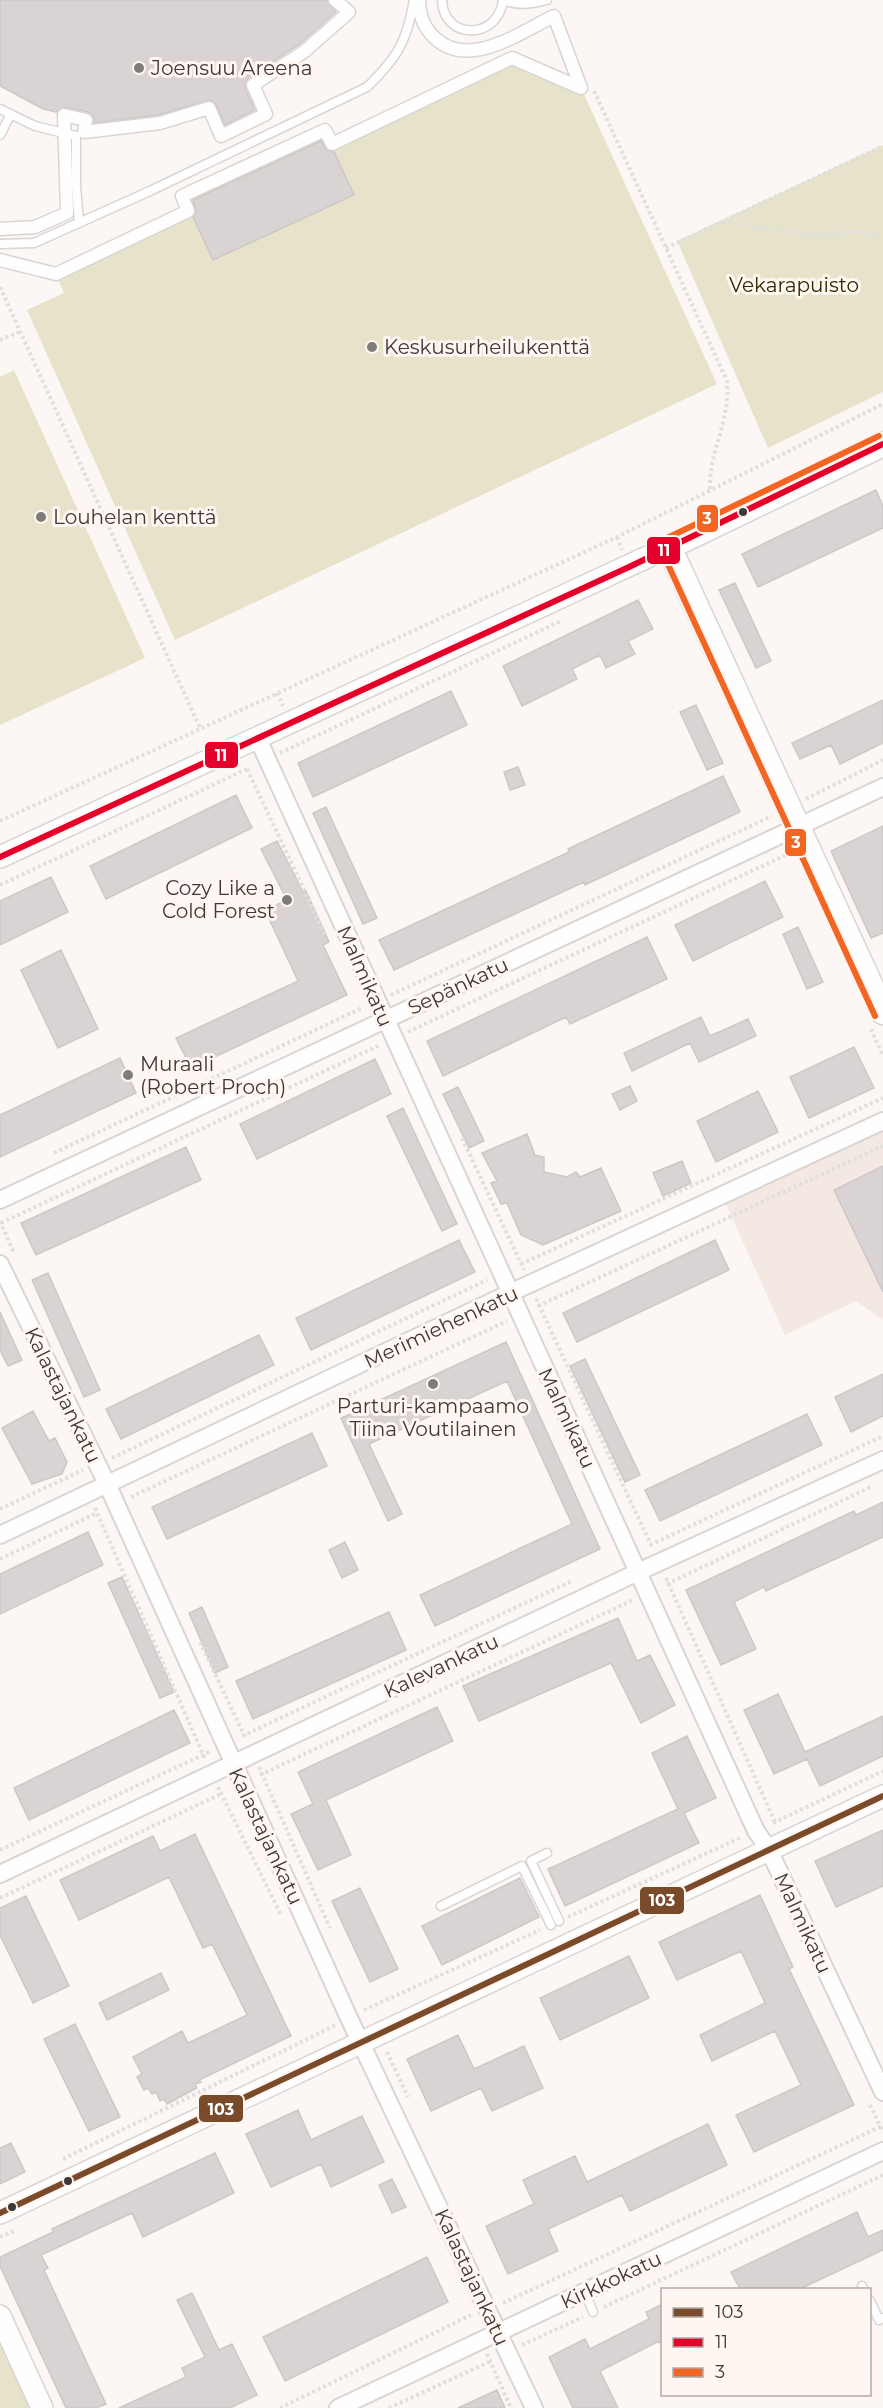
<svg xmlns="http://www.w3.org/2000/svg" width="883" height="2408" font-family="Montserrat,sans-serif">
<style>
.built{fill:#f3e8e2}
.green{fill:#e7e3ca}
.building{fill:#d9d4d3;stroke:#cdc8c7;stroke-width:1.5}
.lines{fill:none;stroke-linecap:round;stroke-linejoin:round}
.service-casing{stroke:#d9d5d3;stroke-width:11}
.pedestrian-casing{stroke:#d9d5d3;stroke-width:15}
.minor-casing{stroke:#d9d5d3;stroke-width:20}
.tertiary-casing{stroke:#d9d5d3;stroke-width:24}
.secondary-casing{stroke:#d9d5d3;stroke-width:27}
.path{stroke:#e1dfde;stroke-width:4;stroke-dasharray:3 3;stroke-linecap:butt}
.service{stroke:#fffefe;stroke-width:8}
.pedestrian{stroke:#fffefe;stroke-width:12}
.minor{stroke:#fffefe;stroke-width:16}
.tertiary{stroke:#fffefe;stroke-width:21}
.secondary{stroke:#fffefe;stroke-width:24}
.bus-1-casing{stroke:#fff6f2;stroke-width:10}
.bus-2-casing{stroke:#fff6f2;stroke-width:10}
.bus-3-casing{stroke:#fff6f2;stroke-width:10}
.bus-1{stroke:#7a4b2a;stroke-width:6}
.bus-2{stroke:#e4002b;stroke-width:6}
.bus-3{stroke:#f26522;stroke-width:6}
.poi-dot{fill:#807c7a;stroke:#fff6f2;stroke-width:2}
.bus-dot{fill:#3d3937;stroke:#fff6f2;stroke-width:2}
.labels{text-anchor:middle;stroke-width:6;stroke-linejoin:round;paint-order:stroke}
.poi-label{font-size:20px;fill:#3d3937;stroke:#fff6f2;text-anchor:start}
.park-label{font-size:20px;fill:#302a00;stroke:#fff6f2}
.street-label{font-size:20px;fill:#3d3937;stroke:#fff6f2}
.line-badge{stroke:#fff6f2;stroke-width:2}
.badge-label{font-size:16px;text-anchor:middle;font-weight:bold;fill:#fff}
</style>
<rect width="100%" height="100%" fill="#fcf7f5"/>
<path class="built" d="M883 1123V1320L856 1301 785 1335 723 1198Z"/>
<path class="green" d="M512 58 581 88 717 384 175 640 27 310 64 293 56 274 189 211 183 197 325 131 330 144Z
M883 145V392L768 448 677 241Z
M14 370 145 658 0 725V377Z
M0 2337 32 2408H0Z"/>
<path class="building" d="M0 0H327L336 12 300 44 248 78 245 88 255 110 225 125 216 104 210 100 158 115 94 123V117L88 112 65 107 56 112 43 109 0 86Z
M321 141 327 150 334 152 354 195 213 260 193 217 196 211 193 200Z
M876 490 883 506V528L758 587 742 554Z
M735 583 771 661 756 668 719 590Z
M638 600 653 629 628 641 635 654 606 668 600 655 572 669 577 679 522 706 503 666Z
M451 691 467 725 313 797 298 763Z
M883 700V743L840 764 831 745 800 759 792 743Z
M696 705 723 763 707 770 680 712Z
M518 767 525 785 510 790 504 772Z
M723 776 740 812 585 885 584 882 394 970 379 940 569 852 568 849Z
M236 795 252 828 106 899 90 866Z
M326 807 377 918 363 924 313 813Z
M883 826V933L871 938 831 851Z
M277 841 303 892 306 891 329 942 323 945 347 995 191 1068 176 1038 298 981 265 910 287 900 261 849Z
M51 877 68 912 0 945V901Z
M765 881 783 917 693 961 675 925Z
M798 927 823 982 807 989 783 934Z
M647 937 667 979 570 1024 566 1017 443 1076 427 1041Z
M61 950 98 1029 58 1048 21 970Z
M701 1017 710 1036 748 1019 756 1036 699 1062 690 1043 632 1071 624 1053Z
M854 1047 874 1088 809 1118 790 1077Z
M120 1058 136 1093 0 1157V1115Z
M375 1059 391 1094 257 1159 240 1124Z
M630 1086 637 1101 620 1110 612 1094Z
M458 1087 484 1141 469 1148 443 1094Z
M758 1091 778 1132 716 1162 697 1121Z
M403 1108 457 1224 442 1231 387 1116Z
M527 1134 535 1155 544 1157V1172L567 1177 576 1172 580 1177 601 1168 621 1211 543 1245 521 1235 507 1203 501 1204 491 1183 497 1181 482 1153Z
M186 1147 201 1180 36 1255 21 1223Z
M682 1161 691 1183 663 1196 653 1173Z
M883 1166V1292L834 1190Z
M459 1240 475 1272 311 1350 296 1318Z
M715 1240 729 1270 577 1342 563 1313Z
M48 1273 100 1390 84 1397 32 1280Z
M0 1312 22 1360 8 1366 0 1350Z
M259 1335 274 1365 121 1439 106 1409Z
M506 1342 600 1549 435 1626 420 1595 572 1524 507 1381 369 1444 402 1514 388 1521 341 1418Z
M585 1359 640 1475 625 1482 570 1366Z
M883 1374V1416L851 1432 835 1397Z
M33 1411 49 1441 55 1438 67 1462 62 1474 32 1484 2 1428Z
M807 1414 822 1445 660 1521 645 1490Z
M312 1433 327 1466 167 1539 152 1507Z
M883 1502V1537L766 1591 764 1587 734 1602 756 1649 721 1665 686 1590 854 1511 856 1515Z
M88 1532 103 1565 0 1614V1574Z
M345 1542 358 1570 342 1578 329 1550Z
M122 1577 174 1692 160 1698 108 1583Z
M202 1607 228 1667 215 1673 189 1613Z
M389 1612 406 1650 253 1719 236 1681Z
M618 1618 637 1661 650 1655 675 1705 641 1723 611 1663 479 1721 463 1686Z
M778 1694 805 1752 883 1716V1756L820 1786 807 1759 774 1774 744 1710Z
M437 1707 453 1741 326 1800 351 1855 318 1870 291 1814 313 1804 298 1772Z
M174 1710 190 1743 29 1820 14 1788Z
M687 1736 716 1798 684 1813 699 1843 565 1906 548 1869 678 1809 652 1753Z
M883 1830V1886L836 1907 815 1861Z
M195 1834 291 2036 199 2080 201 2082 195 2084 197 2088 167 2104 164 2099 160 2101 156 2092 152 2094 148 2088 144 2090 137 2077 142 2074 133 2057 182 2031 188 2043 247 2015 212 1944 203 1948 169 1877 79 1920 60 1880 153 1836 160 1851Z
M520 1878 539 1917 442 1965 422 1926Z
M360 1888 398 1969 370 1982 332 1901Z
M760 1895 793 1967 789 1969 854 2105 754 2152 736 2115 801 2085 775 2031 712 2061 700 2035 765 2003 741 1951 677 1980 659 1942Z
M26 1896 69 1986 33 2003 0 1935V1908Z
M629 1956 649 1998 560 2040 540 1998Z
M161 1973 169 1990 107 2020 99 2003Z
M75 2024 120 2117 89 2131 44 2039Z
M458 2035 474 2069 524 2046 543 2088 492 2111 481 2088 431 2111 407 2059Z
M298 2110 311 2140 362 2116 384 2162 331 2187 321 2164 271 2187 246 2134Z
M708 2124 727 2165 630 2211 622 2195 548 2229 558 2251 508 2274 486 2226 534 2204 523 2180 575 2156 587 2182Z
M11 2143 25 2172 0 2184V2148Z
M215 2153 234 2193 143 2237 132 2213 41 2255 48 2268 44 2270 106 2404 96 2408H66L0 2266V2257L53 2232 52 2229Z
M392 2179 406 2207 392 2213 379 2185Z
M857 2212 868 2237 883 2230V2250L800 2289H740L731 2272Z
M427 2257 448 2302 285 2381 263 2337Z
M192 2293 219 2350 232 2344 257 2395 230 2408H119L186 2377 182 2368 205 2357 177 2300Z
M663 2304V2348L659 2341 600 2371 618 2408H573L549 2357 585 2339 590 2349 649 2319 646 2312Z
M497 2390 505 2408H458Z"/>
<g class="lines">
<g class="service-casing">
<path id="service" d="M442 0C443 40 498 41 503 0
M503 0C518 6 532 4 547 0
M0 109 35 126 76 136V186L79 222
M0 135 11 114
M0 244 34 243 150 191 367 87C397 58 407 42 414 0
M547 1853 531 1861 559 1921
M441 1906 522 1866 551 1925
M862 2286 864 2290
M585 2292 593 2312
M870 2301 879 2320 883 2318"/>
</g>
<g class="pedestrian-casing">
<path id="pedestrian" d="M0 229 35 227 67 213 64 115 86 120 84 132 160 123 209 108 221 136 266 114 253 85 305 51 349 12 335 0
M0 260 56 274 188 211 182 196 325 130 332 144 512 58 581 88 554 16C519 33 465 73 431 34 423 25 419 13 419 0"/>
</g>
<g class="minor-casing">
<path id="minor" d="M258 739 756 1831 768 1848 883 2092
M0 1200 883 787
M0 1264 108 1486 349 2018 534 2408
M0 1535 510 1293 883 1121
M0 1874 638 1572 883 1460
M338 2408 883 2151"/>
</g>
<g class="tertiary-casing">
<path id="tertiary" d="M0 857 669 547
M0 2213 883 1796
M0 2316 42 2408"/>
</g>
<g class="secondary-casing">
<path id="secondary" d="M883 444 669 547 883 1012"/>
</g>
<path class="path" d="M594 91 727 381C731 420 708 453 710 491
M723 222 813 235 855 232 883 235
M666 248 883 146
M0 287 200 728
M0 340 19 332
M617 537 622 550
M277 693 283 706
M280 753 561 621
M247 769 325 934
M806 799 883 760
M0 821 617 537 883 404
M0 885 249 768
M391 995 772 816
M871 1029 883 1056
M408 1032 790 853
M462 1138 524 1270
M54 1153 362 1008
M0 1221 14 1253
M1 1223 380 1045
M521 1264 883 1098
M536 1299 652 1547
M538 1306 883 1146
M112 1458 487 1280
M131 1497 507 1321
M95 1508 205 1759
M0 1509 83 1470
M650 1545 883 1436
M0 1559 97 1513
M666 1578 775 1822
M667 1584 871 1487
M200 1642 246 1739
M242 1736 572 1581
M259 1767 330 1928
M260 1775 633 1600
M218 1787 281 1915
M773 1823 883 1771
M0 1850 211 1751
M0 1898 223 1793
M568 1917 742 1837
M364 2010 540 1930
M387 2052 408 2097
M870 2105 883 2132
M63 2159 336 2025
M0 2237 16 2230
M503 2303 882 2126
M604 2307 883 2175
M522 2345 583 2317
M487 2354 511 2408
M280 2408 471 2315
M389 2408 491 2361"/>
<use href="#service" class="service"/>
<use href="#pedestrian" class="pedestrian"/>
<use href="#minor" class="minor"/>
<use href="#tertiary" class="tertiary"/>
<use href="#secondary" class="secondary"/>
<g class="bus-1-casing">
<path id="bus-1" d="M0 2213 883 1796"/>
</g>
<g class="bus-2-casing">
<path id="bus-2" d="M0 857 629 567 883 444"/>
</g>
<g class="bus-3-casing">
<path id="bus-3" d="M875 1016 660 547 665 539 879 436"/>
</g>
<use href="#bus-1" class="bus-1"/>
<use href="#bus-2" class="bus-2"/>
<use href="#bus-3" class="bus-3"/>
</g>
<g class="poi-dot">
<circle cx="139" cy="68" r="6"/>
<circle cx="372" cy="347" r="6"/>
<circle cx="41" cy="517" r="6"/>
<circle cx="287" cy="900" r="6"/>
<circle cx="128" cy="1075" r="6"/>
<circle cx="433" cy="1384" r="6"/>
</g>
<g class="bus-dot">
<circle cx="743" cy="512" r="5"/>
<circle cx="68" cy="2181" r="5"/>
<circle cx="12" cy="2207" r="5"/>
</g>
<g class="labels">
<g class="poi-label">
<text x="151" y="75">Joensuu Areena</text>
<text x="384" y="354">Keskusurheilukenttä</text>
<text x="53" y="524">Louhelan kenttä</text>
<text x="275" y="895" text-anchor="end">Cozy Like a<tspan x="275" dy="23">Cold Forest</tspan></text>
<text x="140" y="1071">Muraali<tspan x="140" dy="23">(Robert Proch)</tspan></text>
<text x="433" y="1413" text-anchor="middle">Parturi-kampaamo<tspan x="433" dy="23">Tiina Voutilainen</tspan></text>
</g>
<g class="park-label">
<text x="794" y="292">Vekarapuisto</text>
</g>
<g class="street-label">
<text transform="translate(365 976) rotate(66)" y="7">Malmikatu</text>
<text transform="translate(458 986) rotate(-25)" y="7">Sepänkatu</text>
<text transform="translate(441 1327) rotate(-25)" y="7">Merimiehenkatu</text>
<text transform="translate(63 1395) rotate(64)" y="7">Kalastajankatu</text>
<text transform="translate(567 1418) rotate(65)" y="7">Malmikatu</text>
<text transform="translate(441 1666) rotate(-25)" y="7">Kalevankatu</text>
<text transform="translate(266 1836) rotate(65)" y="7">Kalastajankatu</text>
<text transform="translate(803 1923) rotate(65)" y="7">Malmikatu</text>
<text transform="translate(472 2277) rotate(65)" y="7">Kalastajankatu</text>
<text transform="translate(611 2280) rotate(-25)" y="7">Kirkkokatu</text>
</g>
</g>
<g class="line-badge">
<rect x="696" y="504" width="23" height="29" rx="6" fill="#f26522"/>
<rect x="646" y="536" width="35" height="29" rx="6" fill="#e4002b"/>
<rect x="204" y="741" width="35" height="28" rx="6" fill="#e4002b"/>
<rect x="784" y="828" width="23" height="29" rx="6" fill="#f26522"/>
<rect x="639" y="1886" width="46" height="29" rx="6" fill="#7a4b2a"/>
<rect x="198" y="2094" width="46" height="29" rx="6" fill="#7a4b2a"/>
</g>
<g class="badge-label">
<text x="707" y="524">3</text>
<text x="664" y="556">11</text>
<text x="221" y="761">11</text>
<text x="796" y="848">3</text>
<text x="662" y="1906">103</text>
<text x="221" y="2115">103</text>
</g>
<rect x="661" y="2288" width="210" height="108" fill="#fff6f2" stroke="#b1aaa7" stroke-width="1.5"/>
<rect x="673" y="2308" width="30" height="9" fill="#7a4b2a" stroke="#b1aaa7" stroke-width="1.5"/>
<text x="715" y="2318" font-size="18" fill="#3d3937">103</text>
<rect x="673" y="2338" width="30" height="9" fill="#e4002b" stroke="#b1aaa7" stroke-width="1.5"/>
<text x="715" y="2348" font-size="18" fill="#3d3937">11</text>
<rect x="673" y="2368" width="30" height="9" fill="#f26522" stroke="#b1aaa7" stroke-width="1.5"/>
<text x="715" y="2378" font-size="18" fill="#3d3937">3</text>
</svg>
